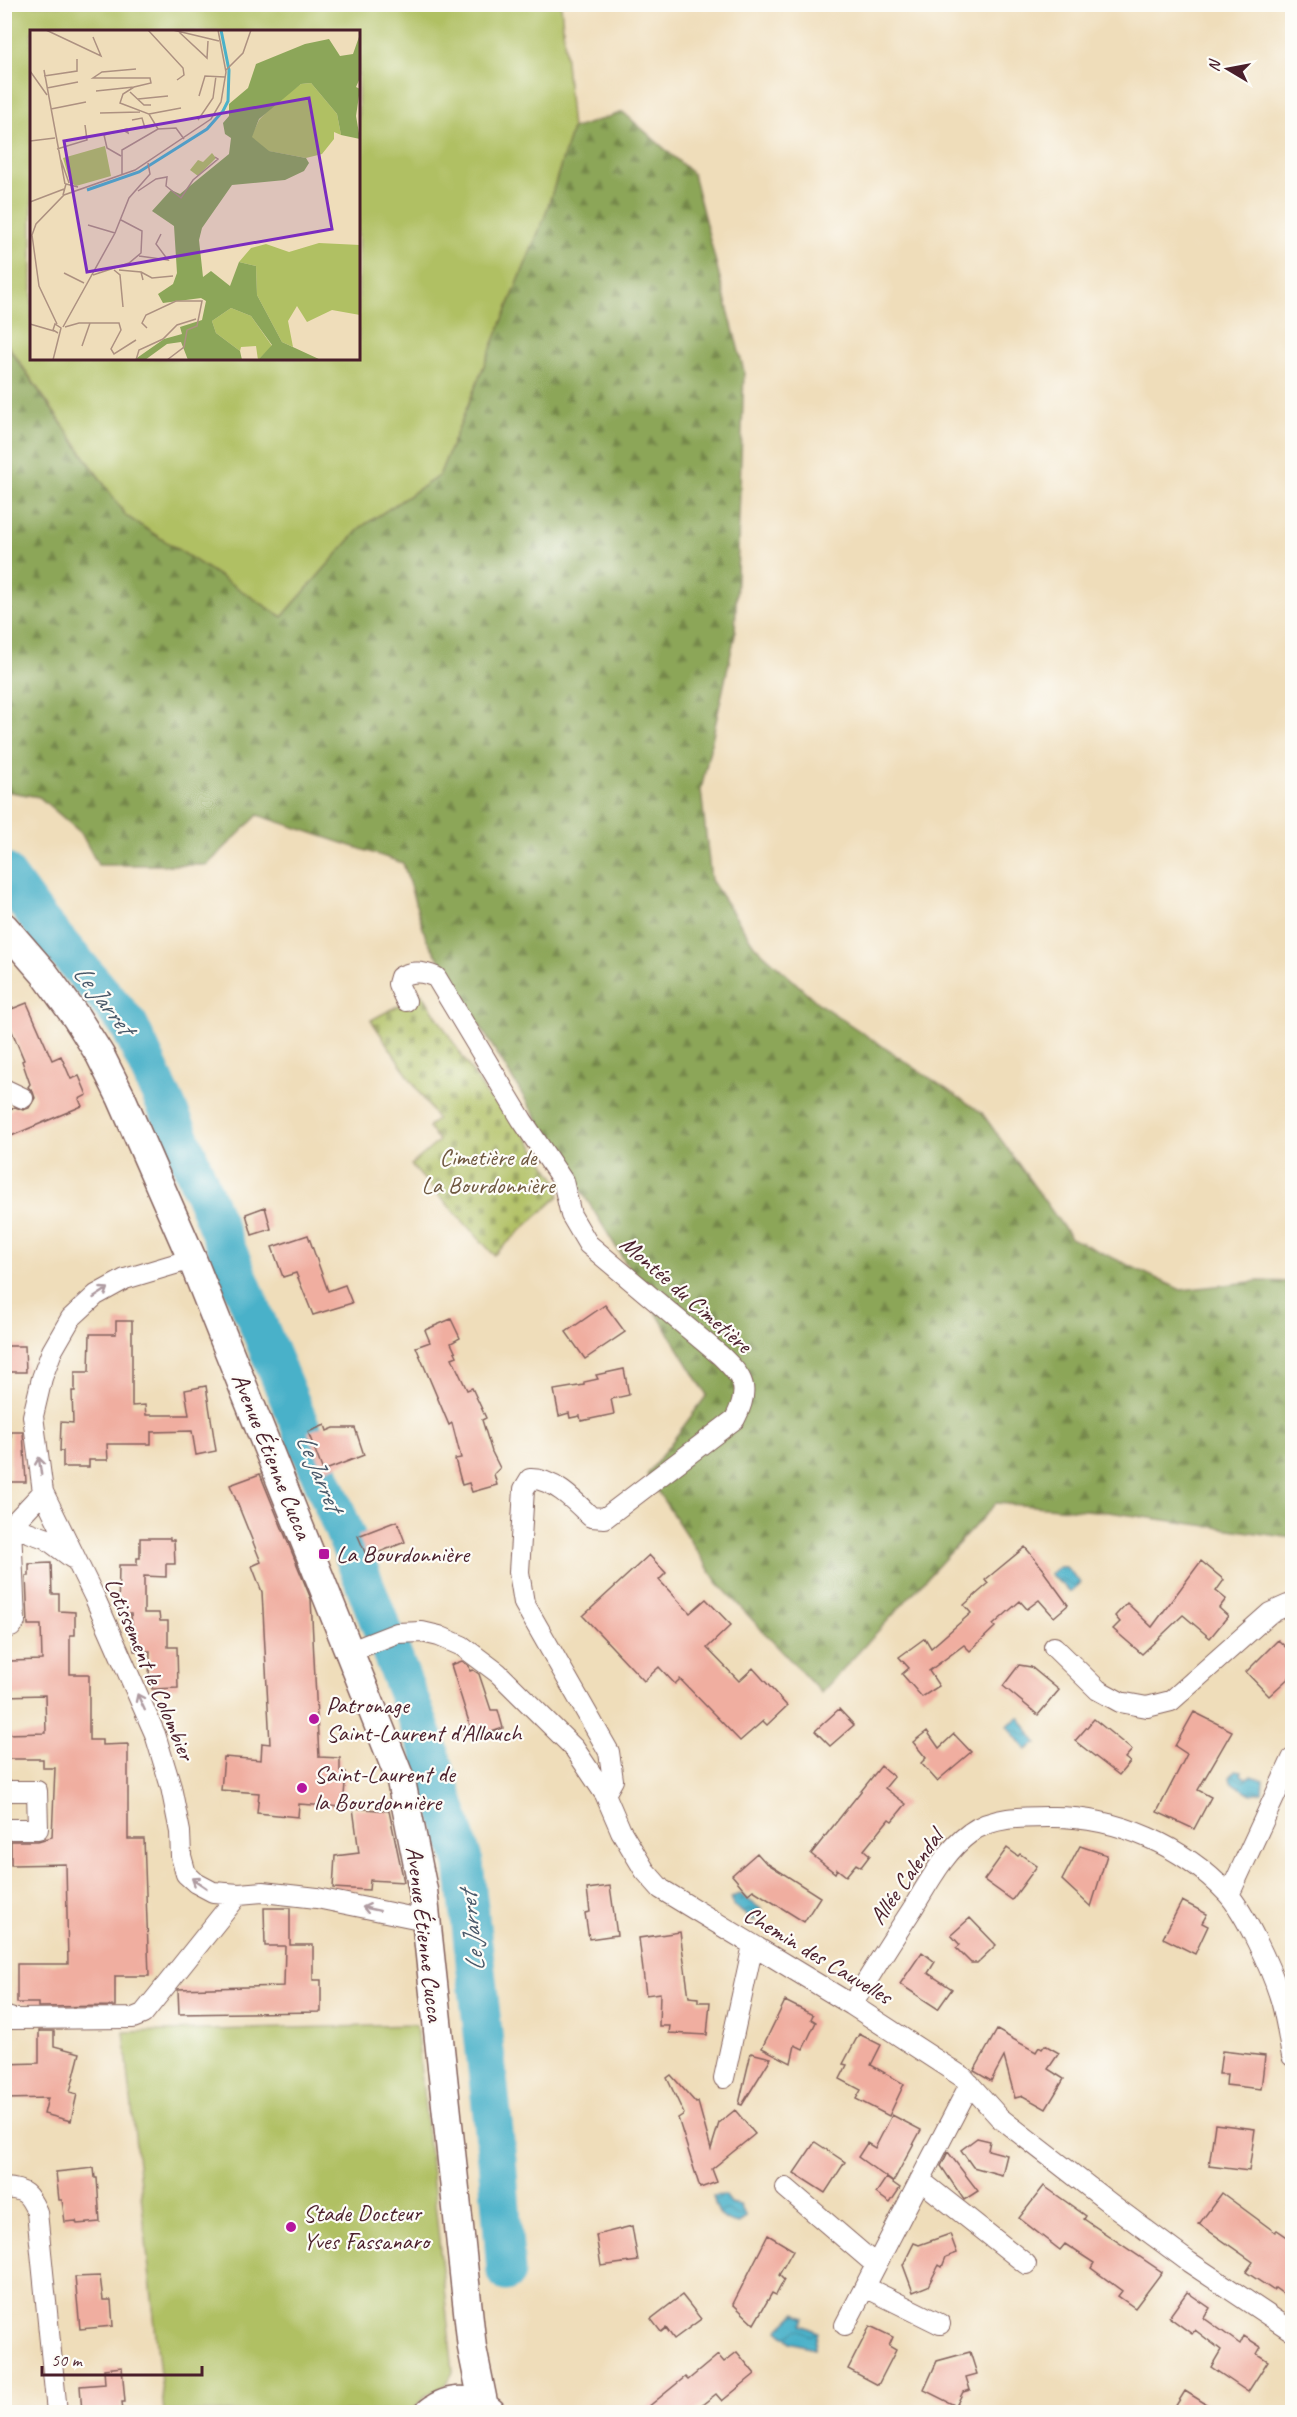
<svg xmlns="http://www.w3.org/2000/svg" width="1297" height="2417" font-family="Caveat,sans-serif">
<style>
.green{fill:#b0c063;stroke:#7d7047;stroke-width:1.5;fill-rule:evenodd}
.forest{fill:url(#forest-firs);stroke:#6b6242;stroke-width:1.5}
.cemetery{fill:url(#cemetery-stones);stroke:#7d7047;stroke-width:1.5}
.water{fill:url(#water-waves);stroke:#4a687a;stroke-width:1.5}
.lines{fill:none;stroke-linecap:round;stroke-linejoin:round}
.river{stroke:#4ab1c9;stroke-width:39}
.building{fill:#f0aea0}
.street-casing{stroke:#84625d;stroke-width:22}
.secondary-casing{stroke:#84625d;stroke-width:31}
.street{stroke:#fff;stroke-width:20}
.secondary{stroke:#fff;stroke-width:28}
.oneway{stroke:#ae9aa0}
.poi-dot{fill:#b5179e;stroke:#fdfcf7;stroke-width:2}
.labels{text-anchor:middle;stroke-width:4.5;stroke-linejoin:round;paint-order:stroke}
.park-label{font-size:24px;fill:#6e573f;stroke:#fdfcf7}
.street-label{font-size:24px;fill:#4a1f2b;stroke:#fdfcf7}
.poi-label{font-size:24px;fill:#4a1f2b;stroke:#fdfcf7;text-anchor:start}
.water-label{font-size:26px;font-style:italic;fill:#4a596a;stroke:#fdfcf7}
.inset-river{fill:none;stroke:#4ab1c9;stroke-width:3}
.inset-road{fill:none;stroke:#ad9181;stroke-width:1.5}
.view{fill:#7b2cbf;fill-opacity:0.15;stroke:#7b2cbf;stroke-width:3}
.inset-edge{fill:none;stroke:#4a1f2b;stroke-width:3}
</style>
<defs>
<pattern id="forest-firs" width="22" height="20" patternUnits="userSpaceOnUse" patternTransform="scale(1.5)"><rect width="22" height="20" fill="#8ca659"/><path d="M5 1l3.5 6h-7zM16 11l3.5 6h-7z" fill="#74874a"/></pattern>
<pattern id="cemetery-stones" width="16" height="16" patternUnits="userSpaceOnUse" patternTransform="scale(1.5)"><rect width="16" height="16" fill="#b0c063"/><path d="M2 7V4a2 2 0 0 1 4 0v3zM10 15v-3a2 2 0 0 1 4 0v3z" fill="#919b52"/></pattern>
<pattern id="water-waves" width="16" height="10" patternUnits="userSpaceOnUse" patternTransform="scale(1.5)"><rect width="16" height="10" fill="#4ab1c9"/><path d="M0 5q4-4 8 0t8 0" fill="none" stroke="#408fa3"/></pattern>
</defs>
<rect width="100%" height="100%" fill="#fdfcf7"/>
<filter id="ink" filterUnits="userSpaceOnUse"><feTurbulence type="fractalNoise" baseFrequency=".0167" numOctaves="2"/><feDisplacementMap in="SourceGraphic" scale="12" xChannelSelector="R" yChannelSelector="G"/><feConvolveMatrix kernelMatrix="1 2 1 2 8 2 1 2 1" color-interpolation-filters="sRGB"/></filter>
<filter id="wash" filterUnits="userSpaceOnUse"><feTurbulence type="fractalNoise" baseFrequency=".008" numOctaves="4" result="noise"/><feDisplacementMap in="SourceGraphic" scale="24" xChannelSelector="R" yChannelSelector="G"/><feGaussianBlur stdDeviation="1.35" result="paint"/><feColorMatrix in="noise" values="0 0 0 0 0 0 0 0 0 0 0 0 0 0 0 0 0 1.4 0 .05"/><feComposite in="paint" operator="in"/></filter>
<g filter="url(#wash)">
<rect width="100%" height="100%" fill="#efddba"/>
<path class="green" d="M5 5H561L572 129 545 216 439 476 361 527 282 617 126 516 5 341ZM32 32H358V358H32Z
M416 2025 453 2372 446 2385 426 2395 411 2412H164L124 2032Z"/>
<path class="forest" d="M623 112 693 174 744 371 735 635 701 790 711 880 754 945 818 1003 982 1113 1071 1238 1181 1290 1259 1281 1292 1282V1538L1108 1512 996 1503 821 1693 717 1582 647 1475 707 1395 426 938 403 863 258 815 207 865H98L81 833 39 797 5 791 4 341 126 516 282 617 361 527 439 476 545 216 572 129Z"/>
<path class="cemetery" d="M422 993 488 1097 510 1112 559 1184V1196L494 1255 411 1165 439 1141 428 1127 437 1119 371 1020Z"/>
<path class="water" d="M1059 1567H1066L1081 1583 1070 1592 1050 1574Z
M1019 1717 1037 1743 1026 1750 1007 1726Z
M1236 1770 1242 1771 1241 1775 1246 1778 1251 1776 1263 1780 1262 1792 1251 1794 1232 1783 1231 1776Z
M740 1894 761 1909 754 1921 734 1906 731 1897Z
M724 2195 730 2203 740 2205 746 2217 739 2224C721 2222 717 2213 713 2196Z
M796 2313 805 2317 802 2325 818 2332 814 2348 791 2342 778 2330Z"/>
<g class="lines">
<path class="river" d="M4 872 39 920 129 1025 179 1134 350 1546 429 1750 464 1863 497 2159 506 2272"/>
</g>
<g id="blocks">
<path class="building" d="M27 1003 52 1060 61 1056 71 1079 79 1076 87 1095 79 1099 82 1106 4 1139V1114L15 1107 23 1110 29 1108 35 1098 33 1092 28 1087 30 1084 22 1061 24 1060 11 1029 4 1032V1012Z
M265 1207 271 1229 252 1235 246 1214Z
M308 1235 328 1291 345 1285 352 1303 313 1315 296 1273 283 1277 272 1247Z
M605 1305 625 1332 585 1359 566 1332Z
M451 1319 460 1338 451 1343 457 1356 452 1358 467 1390 472 1388 486 1418 482 1420 492 1452 500 1468 494 1474 497 1485 472 1492 469 1483 462 1485 455 1459 461 1458 452 1423 449 1425 416 1347 430 1342 425 1330Z
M116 1321H132V1406L145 1405 146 1415H189L185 1390 206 1386 216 1451 196 1455 192 1431 151 1432V1444H107L108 1460H89V1467H63V1451H60L61 1422 73 1423 72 1391H75V1372H89L90 1334H116Z
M4 1346H25L26 1372H4Z
M624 1369 629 1395 611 1399 614 1414 581 1421 580 1416 570 1418 569 1413 559 1416 554 1390 584 1385V1382L598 1379 596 1375Z
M325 1425 327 1431 334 1428H355L364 1455 323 1471 308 1432Z
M11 1432H23L26 1482H10Z
M260 1474 311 1599 319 1757 340 1758V1771L346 1772 343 1807 299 1804 298 1817 257 1813 259 1793 221 1790 224 1757 261 1760 262 1743 270 1744 262 1592 252 1566 261 1562 230 1485Z
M397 1521 405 1542 367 1557 358 1536Z
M140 1538H170V1540H174L175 1564H166V1577L144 1576V1613H159L160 1621H168V1647H177L178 1688 152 1689V1679H149L150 1651H134L131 1614H118L119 1565H137V1558H140Z
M1025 1547 1045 1571 1044 1572 1068 1605 1054 1617 1039 1600 1027 1609 1020 1601 993 1625 995 1627 970 1651 964 1645 929 1671 939 1686 922 1697 902 1674 909 1668 899 1657 925 1638 931 1648 971 1613 964 1605 988 1584 985 1580Z
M649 1555 666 1573 659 1580 690 1613 706 1599 731 1625 707 1648 739 1681 753 1668 787 1706 767 1725 763 1721 740 1741 680 1679 675 1684 659 1667 644 1681 583 1616Z
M1201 1561 1224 1580 1216 1591 1226 1599 1219 1608 1228 1616 1210 1638 1183 1615 1142 1654 1113 1629 1120 1622 1115 1616 1127 1603 1152 1627Z
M51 1563 52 1594H59V1611L75 1612V1635H70V1674H89V1740H102V1745L128 1744V1839H144L149 1976H115V2006L38 2007V2003H17V1964H68L66 1864 11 1865V1841H38L52 1837 55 1768H43V1759H4V1734L46 1733 45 1695 4 1696V1664H10V1661L42 1660 41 1625H28L26 1576H29V1564Z
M1278 1640 1293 1654V1674L1269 1696 1246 1672Z
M462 1661 469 1666 470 1671 473 1670 479 1674 491 1710H498L503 1728 474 1738 451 1665Z
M1019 1665 1031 1667 1059 1690 1038 1715 1003 1686Z
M839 1709 854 1725 830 1746 815 1731Z
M1194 1712 1232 1731 1198 1790 1211 1797 1194 1829 1157 1812 1187 1754 1175 1746Z
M1094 1719 1132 1750 1125 1758 1130 1762 1119 1775 1075 1741Z
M927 1731 939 1748 954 1734 971 1752 937 1781 921 1763 926 1758 913 1742Z
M881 1766 894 1777 885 1788 906 1804 892 1821 889 1819 864 1850 870 1855 861 1867 856 1864 846 1876 837 1869 835 1873 811 1854Z
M353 1808 389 1811 404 1882 370 1880 369 1890 333 1888 335 1856 359 1853Z
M1080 1846 1107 1855 1091 1907 1062 1880Z
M1007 1848 1018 1856 1020 1854 1037 1866 1012 1900 984 1880Z
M757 1853 765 1862 820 1897 804 1922 753 1890 748 1894 732 1875Z
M610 1886 617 1935 589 1939 585 1913 590 1912 587 1889Z
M1182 1901 1207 1914 1202 1923 1208 1926 1195 1954 1163 1938Z
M264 1908H290V1945H313V1980H321V2012L179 2014 178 1989 284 1986 285 1946H265Z
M970 1918 996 1945 977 1963H971L956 1948 960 1945 951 1935Z
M680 1932 689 1997 698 1998V2002H710L707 2035 669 2033 670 2026H659L660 1993 646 1995 639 1938Z
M922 1952 935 1962 928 1973 952 1989 938 2009 900 1984Z
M785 2001 813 2015 811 2019 816 2022 803 2049 795 2045 791 2063 762 2048Z
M997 2030 1036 2052 1039 2047 1042 2049 1045 2045 1059 2053 1048 2069 1064 2079 1046 2109 1023 2096 1015 2098 1004 2057 991 2081 974 2071Z
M39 2031H54V2046L80 2053 70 2092 77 2094 71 2121 44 2114 48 2098 4 2099V2064L39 2063Z
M859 2034 881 2045 871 2065 904 2084 889 2116 856 2099 861 2090 840 2079 847 2065 843 2064Z
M1222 2051 1265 2056 1261 2089 1226 2085 1227 2074H1219Z
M751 2053 771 2058 742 2105 739 2104Z
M671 2075 696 2103 698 2102 711 2149 719 2123 735 2110 755 2134 712 2169 717 2182 700 2188 678 2118 684 2114 667 2078Z
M892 2115 921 2130 893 2182 858 2157 867 2143 875 2148Z
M1215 2124 1255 2129 1249 2171 1209 2166Z
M977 2138 990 2141 988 2150 1007 2155 1002 2175 973 2167 961 2150Z
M815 2142 845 2162 825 2193 794 2173Z
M948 2152 978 2191 964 2200 941 2166Z
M94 2168 95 2178H97L100 2222 77 2224 76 2221 65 2222 62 2200H59L56 2172Z
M886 2178 900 2188 890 2203 876 2193Z
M1044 2186 1086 2216 1084 2219 1162 2272 1135 2308 1118 2296 1122 2291 1091 2268 1094 2263 1065 2244 1060 2250 1019 2218Z
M1222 2193 1275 2232 1277 2230 1293 2241V2287L1286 2296 1275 2288 1273 2290 1246 2272 1253 2262 1199 2224Z
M632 2226 638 2261 601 2266 596 2235Z
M950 2234 957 2253 946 2257 942 2267 939 2265 928 2286 913 2292 903 2265 914 2243 919 2245Z
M768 2235 793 2250 779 2275 784 2280 776 2295 772 2293 754 2324 733 2304Z
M100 2276 103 2300H111L113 2326 80 2329 75 2277Z
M1187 2292 1210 2308 1204 2318 1240 2344 1244 2336 1261 2347 1257 2354 1268 2361 1248 2392 1211 2367 1221 2350 1195 2330 1192 2334 1169 2317Z
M682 2295 701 2319 674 2339 666 2328 661 2332 651 2319Z
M870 2326 893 2337 889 2346 896 2350 878 2385 848 2369Z
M737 2352 755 2374 722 2401 716 2394 693 2412H642L685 2377 688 2380 718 2355 724 2362Z
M970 2352 977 2374 966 2377 970 2390 963 2392 956 2406 924 2390 937 2361Z
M122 2367 125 2402H122L123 2412H82L80 2386 105 2384 104 2369Z
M1185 2391 1219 2412H1172Z"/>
</g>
</g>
<g filter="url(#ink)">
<use href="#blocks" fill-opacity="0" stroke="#84625d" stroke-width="1.5"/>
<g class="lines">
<g class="street-casing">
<path id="street" d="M406 1001 398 984 400 977C413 970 423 972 436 977L522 1120 563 1181 571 1215 588 1244 720 1355C744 1378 751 1388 735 1419L605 1518 591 1517C575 1501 553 1478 530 1479L524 1489 519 1572 524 1603 609 1752 613 1780 605 1794
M4 1089 23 1098
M192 1259 125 1279 96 1295 71 1318 52 1351 42 1378 33 1416 43 1492 94 1596 155 1734 171 1787 180 1832 181 1856 186 1874 196 1883 213 1892 239 1894 263 1892 317 1898 425 1920
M11 1526 45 1538 72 1558
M4 1528 11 1526 43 1492
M4 1627H11L15 1622 11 1526
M1054 1647 1098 1690 1120 1702 1147 1707 1171 1701 1270 1613 1288 1605 1292 1606
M351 1651 397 1633 422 1632 439 1636 462 1646 498 1673 574 1748 605 1794 621 1831 645 1871 661 1889 852 2005 964 2078 1000 2118 1111 2204 1189 2262 1292 2331
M4 1791H37L38 1829H4
M1229 1895 1292 1759
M852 2005C872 1972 892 1940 913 1908 929 1882 945 1851 970 1833 992 1816 1027 1817 1053 1817 1118 1817 1183 1846 1227 1893 1245 1912 1271 1969 1279 1994 1286 2014 1288 2036 1292 2056
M4 2016 13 2019 133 2018 143 2014 239 1894
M724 2078 753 1945
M920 2180 1026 2264
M4 2188C25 2189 29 2194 37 2212L57 2412
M786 2188 876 2265
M865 2287 940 2324
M845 2325 970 2084"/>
</g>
<g class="secondary-casing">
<path id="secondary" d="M4 927 44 973 76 1017 100 1055 121 1097 192 1259 401 1781 423 1890 472 2348 484 2407
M430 2412C449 2397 472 2397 491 2412"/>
</g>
<use href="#street" class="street"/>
<use href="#secondary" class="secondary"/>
</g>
<defs><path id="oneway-shaft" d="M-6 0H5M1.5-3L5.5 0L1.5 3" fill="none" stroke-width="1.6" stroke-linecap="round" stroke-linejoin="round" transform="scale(1.5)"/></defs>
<g class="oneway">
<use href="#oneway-shaft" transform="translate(101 1293) rotate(-33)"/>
<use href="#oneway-shaft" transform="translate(40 1466) rotate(-98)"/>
<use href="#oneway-shaft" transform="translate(141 1702) rotate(-115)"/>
<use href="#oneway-shaft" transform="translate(199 1883) rotate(-146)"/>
<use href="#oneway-shaft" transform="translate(371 1909) rotate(-168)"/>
</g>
</g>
<g class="poi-dot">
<rect x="318" y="1548" width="12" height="12" rx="3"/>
<circle cx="314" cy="1719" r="6"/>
<circle cx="302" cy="1788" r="6"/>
<circle cx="291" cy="2227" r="6"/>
</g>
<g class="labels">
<g class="park-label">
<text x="488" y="1165">Cimetière de<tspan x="488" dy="28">La Bourdonnière</tspan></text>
</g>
<g class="street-label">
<text transform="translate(686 1294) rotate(41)" y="8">Montée du Cimetière</text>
<text transform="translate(272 1456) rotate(68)" y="8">Avenue Étienne Cucca</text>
<text transform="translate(150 1669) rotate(67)" y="8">Lotissement le Colombier</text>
<text transform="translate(906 1877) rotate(-55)" y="8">Allée Calendal</text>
<text transform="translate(425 1934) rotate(83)" y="8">Avenue Étienne Cucca</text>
<text transform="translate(818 1955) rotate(31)" y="8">Chemin des Cauvelles</text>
</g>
<g class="poi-label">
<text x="336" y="1562">La Bourdonnière</text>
<text x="326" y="1713">Patronage<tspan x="326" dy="28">Saint-Laurent d'Allauch</tspan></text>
<text x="314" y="1782">Saint-Laurent de<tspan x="314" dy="28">la Bourdonnière</tspan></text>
<text x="303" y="2221">Stade Docteur<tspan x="303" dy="28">Yves Fassanaro</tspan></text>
</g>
<g class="water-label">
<text transform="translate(104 999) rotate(52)" y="9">Le Jarret</text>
<text transform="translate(320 1472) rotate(67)" y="9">Le Jarret</text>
<text transform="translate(471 1932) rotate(-96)" y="9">Le Jarret</text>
</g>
</g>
<g transform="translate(30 30)">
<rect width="330" height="330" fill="#efddba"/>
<path d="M281 53 307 84 311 105 304 102V109L292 124 276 128 238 121 221 107 229 90 244 74 271 54ZM75 116 81 146 46 156 40 152 33 128ZM289 213 330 215V285L302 280 277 292 267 276 258 291 263 317 252 312 227 265 226 236 209 232 221 218 236 214 259 222ZM201 278 221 286 242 316 228 330 226 316 211 317 210 321 186 303 182 291Z" fill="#b0c063"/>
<path d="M330 4V48L326 57 330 59 326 86 330 109 311 105 307 84 281 53 271 54 229 89 222 107 239 121 276 128 279 133 274 141 255 150 202 155 172 198 169 210 173 247 181 241 200 256 209 232 226 236 227 265 252 312 291 330H228L242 315 221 286 201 278 182 291 186 303 210 321 212 330H158L151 312 137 314 115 330H104L134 309 152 304 150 297 172 290 176 271 171 268 133 273 128 264 143 254 147 243 144 196 122 181 141 160 150 164 199 124 201 108 195 104 193 93 199 86V74L218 58 226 34 275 14 299 9 310 26 323 24Z" fill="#8ca659"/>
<path d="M182 123 186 128 168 146 160 140 168 130 173 132Z" fill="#b0c063"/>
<path class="inset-river" d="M57 160 109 142 177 99 193 81 198 71 199 40 191 0"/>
<path class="inset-road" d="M16 0 71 26 63 7M118 0 153 38 154 45 147 50M143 0 189 11M149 2 177 28 178 11M106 39 72 42 63 48H120L121 53 104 57 93 64 90 73 119 84 128 99M14 40 35 154M196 40 213 23 221 0M0 41 17 65M14 46 47 41V29M17 58 48 52M66 61 104 57M100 62 114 75H121M169 66 175 46 195 47M108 69 138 66M21 79 56 72M70 83 110 82M119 84 151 78M102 90 112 88 115 98 124 96M168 90 183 68 186 46M0 111 25 108M27 119 57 110 55 95M91 126 77 118 74 105 93 100 98 103 97 99 93 100M31 130 39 153M92 145V120L128 99 146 98 154 109M108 161 126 149 137 147 136 156 151 168 163 150 188 129 185 127M33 165 36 154 48 157M0 172 34 159M58 195 85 203M109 226 138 230 126 214 131 204M84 240 90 245 93 277M89 240 111 242 113 250M111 242 122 248 143 246M34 243 54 253M63 245 99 233 111 223 112 201 91 190M0 294 24 301M27 294 9 256 2 205 6 194 34 165 105 140 181 89 191 72 196 42 188 0M33 297 85 203 99 168 120 144 118 133M35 297 49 293H89L91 300 81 319 84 324 106 310M117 298 112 293 116 285 146 271H172L167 296 157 300 154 317 137 330M52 316 60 293M23 330 31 298 25 294 23 300 28 303M106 330 109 320 133 309 147 295 166 289"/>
<path class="view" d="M279 68 302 199 57 242 34 111Z"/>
<rect width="330" height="330" class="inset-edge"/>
</g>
<rect width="1297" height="2417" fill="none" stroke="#fdfcf7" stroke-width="24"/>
<g transform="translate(1228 69) rotate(280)" stroke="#fdfcf7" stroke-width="4.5" paint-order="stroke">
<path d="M0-4.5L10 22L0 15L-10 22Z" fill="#4a1f2b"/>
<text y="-9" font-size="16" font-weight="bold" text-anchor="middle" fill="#4a1f2b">N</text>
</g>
<path d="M42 2366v9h160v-9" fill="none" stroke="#4a1f2b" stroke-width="3"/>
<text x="51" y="2366" font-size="18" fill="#4a1f2b" stroke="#fdfcf7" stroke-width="4.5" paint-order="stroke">50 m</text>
</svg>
